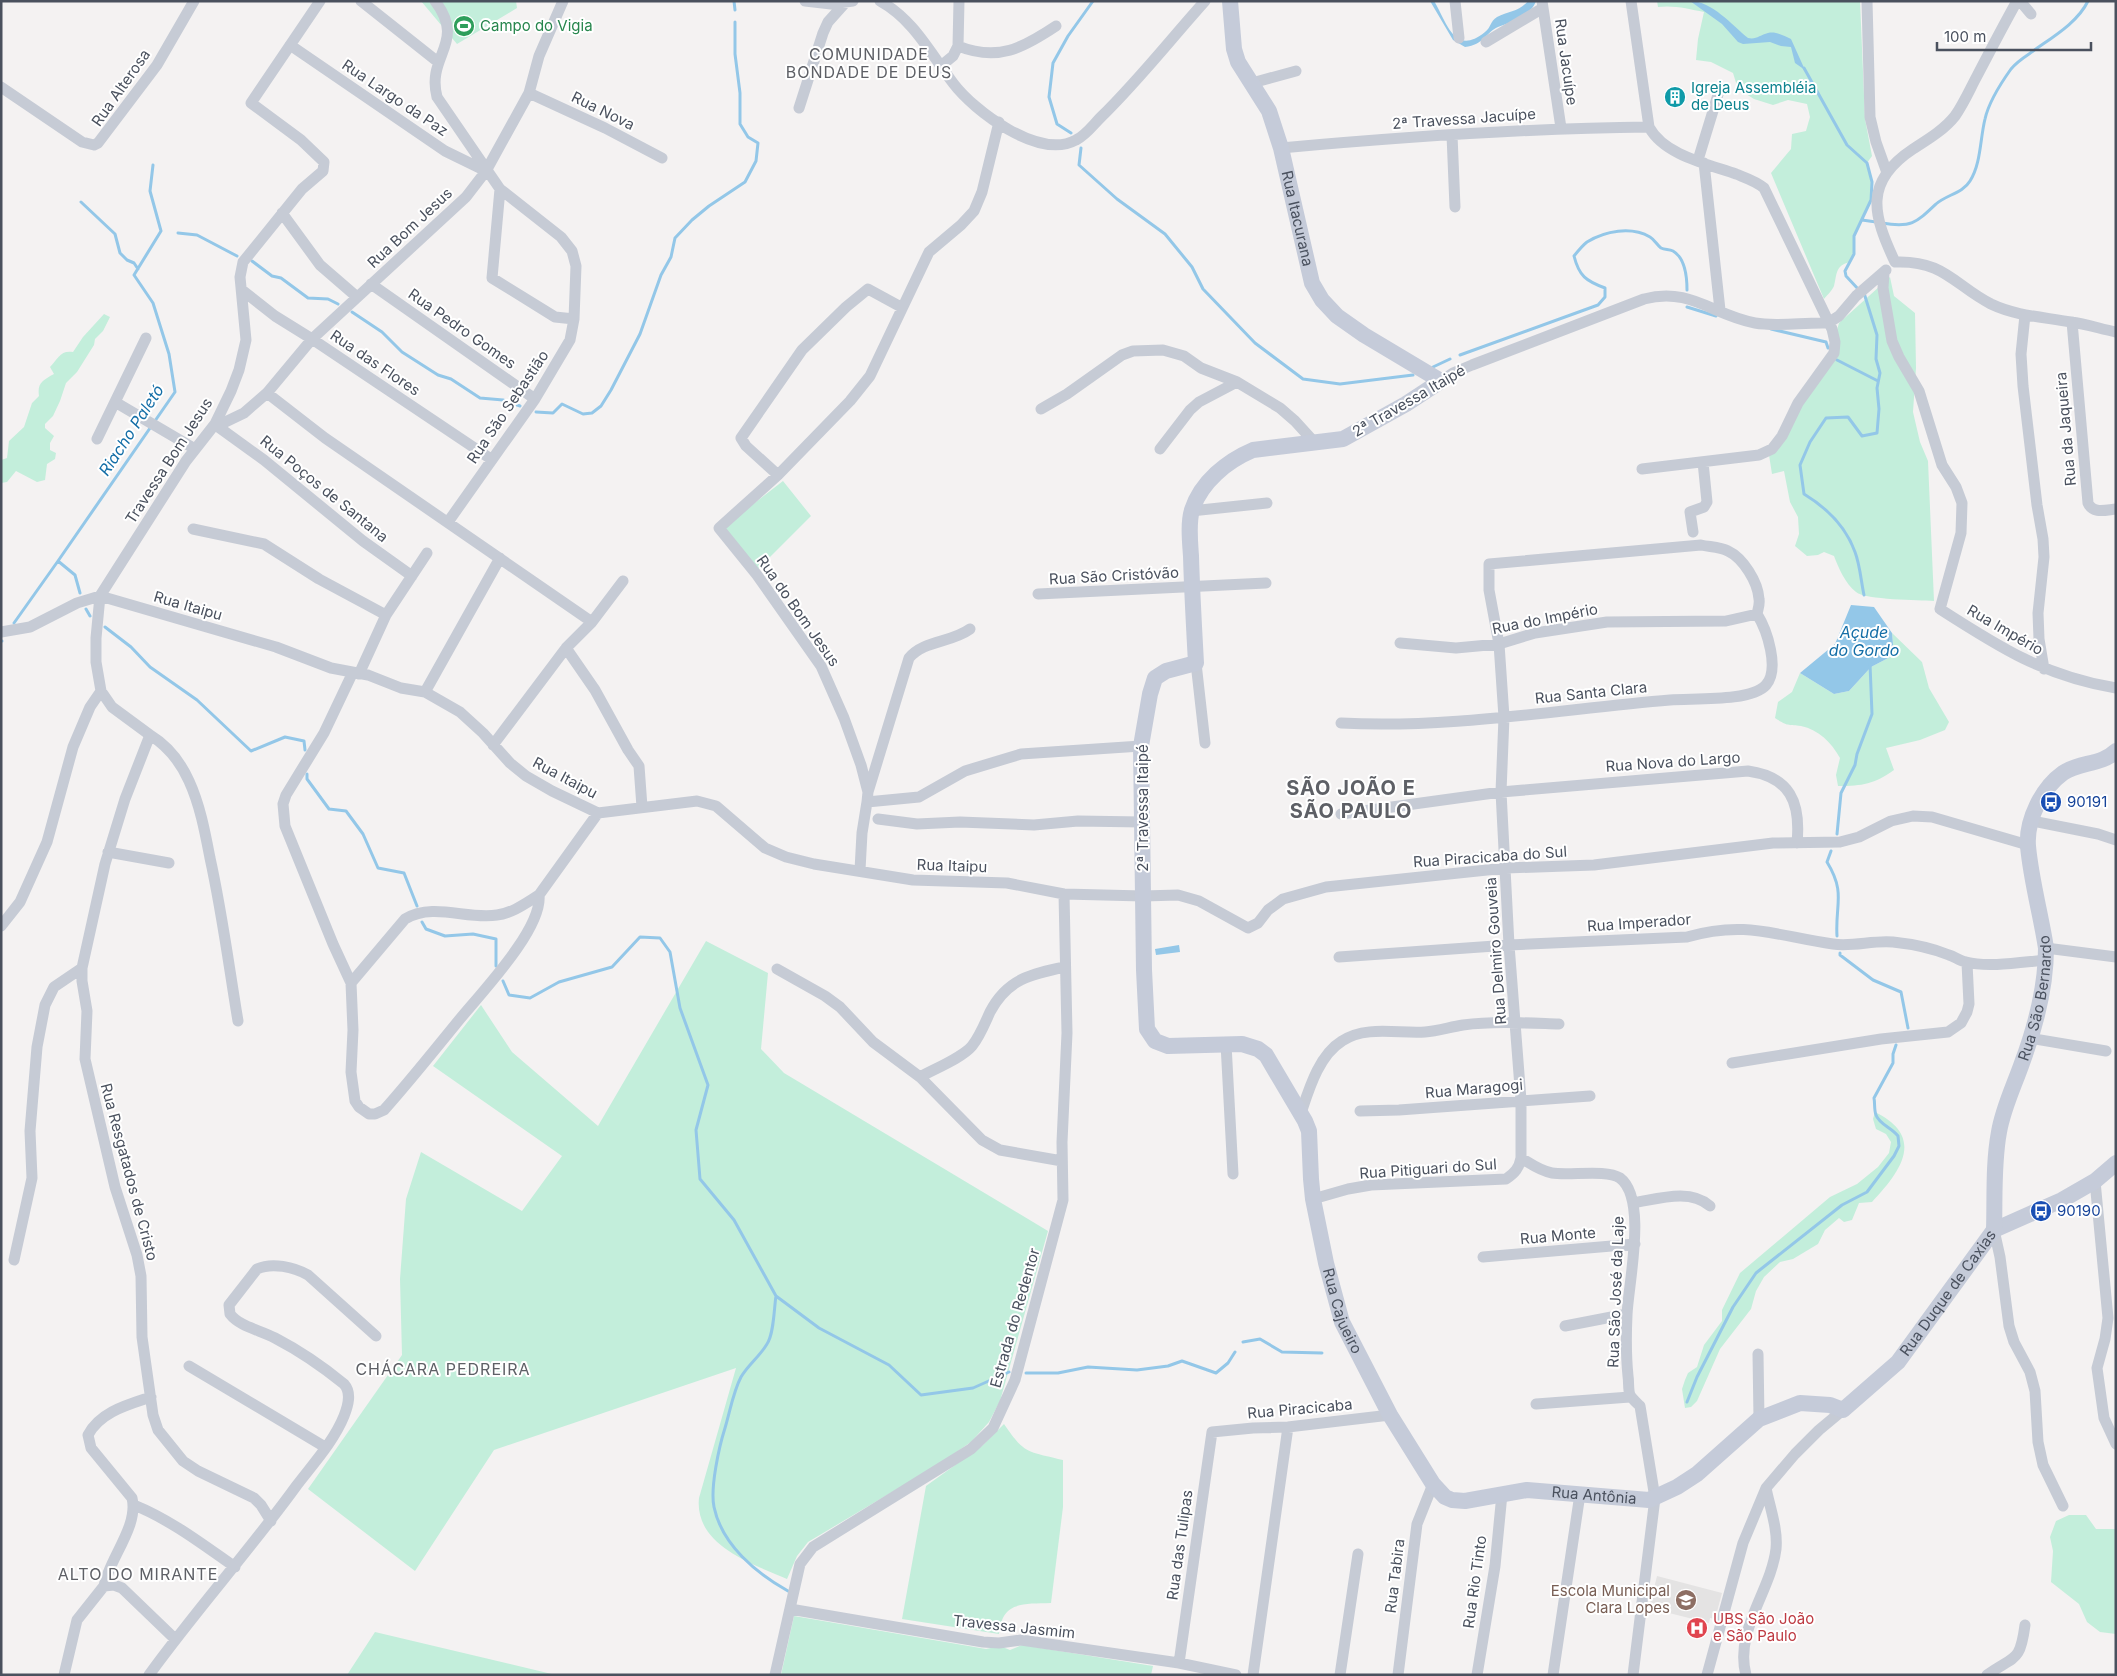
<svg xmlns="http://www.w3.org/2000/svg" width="2117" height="1676" font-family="Inter,sans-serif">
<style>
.education{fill:#e4e3e3}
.green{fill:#c3eedb}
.water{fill:#93c7e8}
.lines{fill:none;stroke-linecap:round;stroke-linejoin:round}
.stream{stroke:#93c7e8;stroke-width:3}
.street{stroke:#c6cbd5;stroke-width:11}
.secondary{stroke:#c5cbd9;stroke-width:16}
.labels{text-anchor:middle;stroke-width:4;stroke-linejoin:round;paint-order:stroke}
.leisure-label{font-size:15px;fill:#27864d;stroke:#fff;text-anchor:start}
.street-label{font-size:15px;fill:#4a515e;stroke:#fff}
.culture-label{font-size:15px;fill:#0d838f;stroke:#fff;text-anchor:start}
.transit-label{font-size:15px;fill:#164399;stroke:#fff;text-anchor:start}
.education-label{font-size:15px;fill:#785e54;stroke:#fff;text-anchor:end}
.health-label{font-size:15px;fill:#be3a42;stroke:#fff;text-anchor:start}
.neighbourhood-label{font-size:16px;letter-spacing:1px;fill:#5e6066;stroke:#fff}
.water-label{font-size:16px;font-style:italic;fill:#146ea7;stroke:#fff}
.district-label{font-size:20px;font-weight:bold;letter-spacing:1px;fill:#5e6066;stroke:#fff}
</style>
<rect width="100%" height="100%" fill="#f4f2f2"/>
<path class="education" d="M1657 1576 1722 1593 1715 1619 1710 1618 1709 1623 1649 1608Z"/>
<path class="green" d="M421 1H516L517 8 457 44Z
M1657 1H1860L1865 119 1872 156 1867 163 1872 182 1871 200 1854 236 1855 247 1850 262C1835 265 1837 275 1834 286 1832 291 1827 295 1824 299L1771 173 1791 149 1792 134 1806 131 1810 117 1807 104 1788 100 1773 105 1754 99 1738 89 1733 73 1711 62 1696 60 1698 39 1704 12C1689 9 1674 5 1658 7Z
M1890 277 1894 296 1915 313 1916 368 1913 412 1920 442 1928 461 1934 601C1919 600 1866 600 1856 592 1845 583 1839 569 1834 556L1824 552 1818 555 1807 556 1795 546 1799 534 1798 517 1790 502 1784 471 1772 474 1769 455 1801 405 1824 375 1839 323Z
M104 314 110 317 103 331 95 339 94 345 77 372 66 383 60 401 53 416 45 424V428L54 436 50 443V450L56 453 55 459 47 464 45 480 37 482 16 471 7 482 1 483V460L7 458 9 441 24 427 32 403 39 396C37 383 43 380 54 374L50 367C58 359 60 350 73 352L83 337Z
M783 481 811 516 757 570 722 528Z
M1892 633 1922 662 1929 688 1949 722 1945 730 1920 740 1886 748 1894 770C1874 784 1863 786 1838 786L1836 775 1840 758C1831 742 1819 730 1801 726 1788 724 1789 727 1775 718L1778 702 1792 692 1800 673 1834 694 1849 691 1871 667 1894 655Z
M706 941 768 973 761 1049 784 1073 1048 1231 1000 1401 989 1422 971 1442 939 1464 808 1542 797 1556 787 1579C752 1564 694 1545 699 1498L736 1368 494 1450 415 1571 308 1489 402 1355 400 1279 406 1199 421 1152 522 1211 562 1156 433 1066 481 1005 512 1052 598 1126Z
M1875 1112C1926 1137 1901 1171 1872 1202L1859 1203 1852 1220 1844 1222 1839 1218 1825 1230 1818 1244 1793 1259 1780 1262 1764 1277 1756 1291 1751 1309 1720 1349 1697 1401 1691 1407 1685 1408 1682 1389 1685 1380 1688 1373 1697 1367 1704 1345 1722 1321V1310L1740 1273 1830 1197 1857 1184 1878 1167 1889 1153 1891 1142 1886 1134 1876 1129 1873 1119Z
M1004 1424C1025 1455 1028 1451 1063 1460V1507L1051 1603C1023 1604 1002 1601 999 1634L902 1619 926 1486 983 1445Z
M2069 1515H2086L2096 1529H2116V1634L2100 1632 2087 1622 2079 1604 2051 1582 2053 1551 2050 1537 2056 1521Z
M794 1616 986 1649 1000 1646 1010 1650 1022 1645 1153 1666 1151 1675H781Z
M375 1632 556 1675H347Z"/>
<path class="water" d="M1430 1H1434C1447 22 1454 57 1485 32 1491 28 1490 21 1497 17 1508 11 1519 12 1528 1H1536C1531 16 1511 22 1498 27 1486 32 1484 45 1465 47L1453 40Z
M1690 1C1712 1 1732 25 1748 38 1756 40 1760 35 1768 33 1776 31 1784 36 1791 39L1805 70 1795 63 1791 47 1781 46 1770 42 1743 44 1738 42 1722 24Z
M1851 605 1874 607 1892 633 1894 655 1871 667 1849 691 1834 694 1800 673 1835 644Z
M1179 945 1180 952 1156 955 1155 949Z"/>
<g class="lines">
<path class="stream" d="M734 1 735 10
M1804 68 1847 145 1867 163 1872 182 1871 200 1854 236V254L1845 271 1846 276 1859 290
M1071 133 1057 124 1049 97 1053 63 1068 36 1093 1
M1081 148 1079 165 1117 199 1165 234 1192 267 1203 289 1255 343 1303 379 1340 384 1413 375
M81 202 115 234 120 253 127 260 134 263 138 269
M1862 220 1876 222
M1882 223C1911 228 1916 223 1936 204 1946 195 1963 193 1970 181 1981 164 1980 139 1985 119 1989 101 2001 83 2011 69 2016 63 2023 58 2029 54 2049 39 2077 24 2088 1
M178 233 197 235 237 256
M252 261 272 276 281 278 308 298 328 299 338 304
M1687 307 1716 316
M352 312 382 332 402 352 438 375 451 379 480 398 503 400 520 406
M1771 329 1826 342 1828 348
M1460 355 1598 305 1605 297V288C1586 281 1579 276 1574 256 1578 251 1583 245 1587 242 1605 231 1631 226 1650 237 1655 240 1657 245 1661 248 1665 250 1669 249 1673 251 1685 258 1687 278 1687 290
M1837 360 1878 381
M1433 367 1450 359
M536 412 553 413 562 404 583 414 592 413 601 406 611 390 640 334 661 275 671 257 675 238 692 220 709 206 745 182 756 161 758 143 748 137 740 124V93L735 54V22
M58 561 175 392 169 354 153 303 134 275 161 231 150 191 153 165
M1864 595C1861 581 1860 565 1855 552 1846 527 1827 508 1804 494L1800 465 1810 442 1826 418 1848 417 1862 436 1877 433 1879 409 1877 388 1880 373 1876 359 1877 335 1864 293
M86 609 90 616
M14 623 58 561 75 575 80 593
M105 627 131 647 150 667 197 700 251 751 285 737 304 741 305 750
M1 641H2
M307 774V779L329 809 346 811 363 834 378 868 404 873 417 906
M1837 834 1841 793 1855 765 1857 754 1872 714 1870 664
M1831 851 1827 862C1846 893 1835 904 1837 936
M422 922 426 929 445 936 473 934 496 939V966
M1840 953V955L1873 980 1901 992 1908 1028
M503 981 509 995 530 998 559 982 612 967 640 937 660 938 670 952 680 1008 708 1085 696 1130 700 1179 734 1220 776 1296 819 1328 889 1365 921 1395 973 1388 1009 1372
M776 1296C774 1308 774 1334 767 1344 760 1356 748 1365 741 1377 733 1392 730 1412 725 1428 719 1447 710 1488 714 1507 722 1545 756 1573 788 1591
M1243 1342 1260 1339 1282 1352 1322 1353
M1026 1373H1058L1088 1367 1137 1370 1168 1366 1182 1361 1216 1373 1228 1363 1235 1352
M1687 1402 1697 1377 1733 1307 1756 1273 1842 1205 1867 1192 1894 1156 1899 1146 1898 1136C1892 1128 1879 1124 1876 1115 1874 1110 1875 1103 1874 1098L1893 1063V1054L1896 1045"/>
<path class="street" d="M361 1 438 62
M435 1C467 43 426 55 437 97L500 189 561 237 572 251 576 266 574 319 570 340 535 399 448 522
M805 1 831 4 853 1
M880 1C914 20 930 53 953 83 974 111 1039 160 1076 140 1086 135 1093 125 1101 117 1138 81 1170 40 1205 1
M1455 1 1459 38
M1542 1 1561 128
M1631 1 1649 127C1664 155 1707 164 1736 174 1746 178 1756 181 1764 188L1832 329 1835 342 1834 353 1798 403 1782 436 1772 449 1759 455 1642 469
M1867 1 1870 117 1876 142 1886 170
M2020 1 2031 14
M1486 42 1543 8
M290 45 445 151 486 171
M958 46C998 62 1023 48 1056 26
M942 65 953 56 958 46 959 1
M1252 83 1296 71
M1 87 82 142 94 145 98 143 157 65 194 1
M529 93 605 128 662 158
M799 108 823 33 828 22 845 3
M1452 135 1455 207
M1281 148C1403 137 1526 128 1649 127
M1698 160 1720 88
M1704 163 1720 310
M500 189 492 278 555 317 574 319
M282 213 320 265 357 297
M1895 262C1873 215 1863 182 1913 149 1927 140 1944 130 1955 116 1964 103 1970 89 1977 76 1990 51 2003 26 2017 1
M1895 262C1944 260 1954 285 1991 304 2016 316 2044 317 2071 322 2086 324 2101 329 2116 332
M1884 273 1883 288 1892 341 1899 357 1919 391 1942 465 1956 487 1962 503 1961 533 1940 609C1999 647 2044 676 2116 688
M371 284 535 399
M242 290 275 316 312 339 491 459
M2025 315 2021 354 2023 386 2037 505 2043 539 2044 557 2038 613 2039 639 2044 669
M2072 322 2088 503C2093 514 2105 510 2116 509
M1828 323 1839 316 1856 296 1886 270
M1441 381 1453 373 1472 365 1644 299C1691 287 1712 315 1755 323 1778 327 1804 322 1828 323
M267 393 325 438 592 622
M115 402 195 449
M1041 409 1067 394 1122 355 1133 351 1163 350 1184 356 1201 368 1237 382 1280 408 1295 421 1315 443
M215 424 217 426 244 413 267 393 312 339 466 197 486 171 529 93 539 56 563 1
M217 426 264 460 363 541 412 576
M97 439 146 338
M1160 449 1190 410 1199 402 1237 382
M778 475 746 446 741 438 802 350 846 307 868 289 901 307
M1191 511 1267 503
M193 529 264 544 319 579 386 615
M1693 532 1690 512 1704 507 1707 502 1703 462
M1038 594 1266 583
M1 632 30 627 77 603 100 596 276 647 331 668 368 675 401 688 425 692 460 712 483 733 510 763 526 776 552 791 598 813 697 801 716 806 765 848 786 857 814 864 913 880 1007 883 1064 894 1143 896 1178 895 1199 901 1248 928 1258 923 1268 910 1283 899 1326 887 1506 868 1594 865 1773 843 1840 842 1859 837 1891 821 1913 816 1932 817 2028 845
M566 648 595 690 628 750 639 766 642 807
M1196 663 1205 743
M353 672 324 733 286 795 283 804 285 826 333 944 351 983 353 1030 351 1072 355 1101 359 1107 369 1114H375L384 1110C409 1082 432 1053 455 1025 477 997 543 930 539 895L598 813
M359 674 386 615 427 553
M425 692 500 558
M1341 723C1449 729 1562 709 1670 700 1693 698 1751 702 1766 685 1780 669 1767 630 1757 614
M150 735C168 746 180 761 189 781 200 805 205 832 210 858 222 912 229 967 238 1021
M493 745 566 648 592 622 623 581
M868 792 909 658C924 640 951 643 970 629
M867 802 868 792 861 765 844 718 821 666 757 575 719 528 778 475 850 401 870 376 929 252 961 225 974 211 982 192 999 122
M1341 814 1501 792 1748 771C1790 777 1801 802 1797 843
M878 819 917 824 960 822 1034 825 1078 821 1142 822
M2032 821 2098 834 2116 840
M108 852 169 863
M860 870 862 833 867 802 919 797 965 771 1021 754 1141 746
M1 926 20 902 47 842 73 747 90 707 101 691
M2046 948 2116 957
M1339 957 1509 945 1687 937C1746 920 1776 936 1833 944 1853 947 1873 940 1893 942 1912 944 1932 948 1949 955 1955 957 1960 961 1966 962 1988 968 2023 962 2046 960
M777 969 825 996 840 1007 873 1042 920 1077 982 1140 1000 1150 1062 1161
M351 983 405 919C434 902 467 920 497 915 513 913 526 903 539 895
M2029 1038 2106 1051
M1226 1044 1233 1174
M1732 1063 1881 1039 1948 1032 1961 1023 1967 1012 1969 1004 1967 963
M920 1077C934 1069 962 1058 972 1046 980 1036 985 1023 990 1012 1007 979 1031 974 1065 967
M1360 1111 1399 1110 1590 1096
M1301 1113C1309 1089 1319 1055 1342 1041 1366 1025 1399 1034 1425 1032 1438 1031 1450 1027 1463 1025 1495 1021 1527 1023 1559 1024
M1521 1158C1531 1164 1540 1171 1552 1173 1569 1176 1606 1169 1620 1178 1648 1199 1628 1285 1627 1315 1626 1336 1626 1356 1628 1376 1629 1382 1628 1390 1630 1395 1632 1399 1637 1403 1640 1406L1655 1498 1633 1675
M2095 1181 2108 1318 2105 1339 2097 1368 2104 1418 2116 1444
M1313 1199 1348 1189 1371 1185 1506 1179C1515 1173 1519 1168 1521 1158V1100L1509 945 1501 792 1504 717 1499 644 1489 590V564L1701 545C1710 547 1720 547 1728 551 1743 558 1758 582 1759 599 1760 604 1758 609 1757 614L1726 621 1607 622 1535 633 1499 644 1456 648 1400 643
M1633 1203C1658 1199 1690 1188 1710 1206
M1994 1230 2000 1257 2009 1326 2014 1342 2030 1372 2035 1391 2038 1442 2043 1465 2063 1506
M1483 1257 1635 1244
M14 1260 32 1178 30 1131 37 1047 45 1005 54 987 82 968
M1565 1326 1627 1314
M1758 1354 1759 1419
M189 1366 325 1447
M1536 1404 1630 1397
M134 1505C171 1520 202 1544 235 1567
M271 1521 261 1505 254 1498 198 1471 183 1461 158 1430 153 1415 142 1337 141 1276 137 1255 115 1187 85 1059 87 1011 82 981V968L105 864 125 799 150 735 112 707 101 691 96 662V638L100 596 186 461 215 424 231 391 239 370 246 340 240 277 243 262 302 189 323 171 324 162 301 140 251 103 320 1
M104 1586C109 1559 139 1526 132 1498L91 1448 88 1435C100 1412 127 1405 151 1397
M790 1609 983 1642 999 1643 1021 1640 1179 1663 1236 1675
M1179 1663 1212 1432 1253 1428 1288 1427 1390 1415
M64 1675 77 1620 104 1586 114 1585 122 1588 175 1639
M149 1675C196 1610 250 1550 297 1485 313 1464 334 1441 344 1416 348 1406 352 1393 344 1384 322 1366 300 1351 275 1338 260 1330 240 1327 230 1314L229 1305 257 1269C272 1262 294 1267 308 1275L376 1336
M775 1675 800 1564 813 1547 971 1449 993 1428 1015 1380 1063 1200 1062 1142 1067 1033 1064 894
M1253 1675 1288 1427
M1340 1675 1358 1554
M1398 1675 1417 1524 1433 1484
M1477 1675 1495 1566 1502 1494
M1553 1675 1580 1494
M1707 1675 1743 1543 1766 1488 1795 1454 1819 1430 1843 1410
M1746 1675C1734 1631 1771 1591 1776 1549 1778 1529 1770 1508 1766 1488
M1987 1675C2015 1655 2020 1663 2025 1625"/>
<g class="secondary">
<path id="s1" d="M1230 1 1234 49 1238 62 1269 111 1281 148 1312 283 1322 300 1337 316 1364 335 1441 381 1406 404 1343 439 1253 450C1227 461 1201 482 1192 510 1188 523 1190 542 1191 556 1192 592 1194 627 1196 663L1166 671 1155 678 1150 694 1141 746 1144 970 1147 1029 1155 1041 1168 1046 1242 1044 1258 1049 1266 1055 1305 1121 1309 1131 1311 1179 1313 1199 1326 1263 1342 1322 1390 1415 1433 1484 1445 1497 1452 1500 1465 1501 1527 1490 1649 1500 1677 1487 1697 1474 1759 1419 1800 1403 1830 1405 1843 1410 1898 1362 1994 1230 2062 1200 2095 1181 2116 1163"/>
<path id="s2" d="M1994 1230C1995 1198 1993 1164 1999 1132 2003 1108 2014 1086 2022 1063 2035 1028 2046 986 2046 948 2041 915 2031 880 2028 846 2026 820 2042 788 2063 773 2079 762 2102 765 2116 751"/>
</g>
</g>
<defs>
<g id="stadium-disc" transform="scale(1.125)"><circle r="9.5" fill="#2e9e5b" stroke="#fff"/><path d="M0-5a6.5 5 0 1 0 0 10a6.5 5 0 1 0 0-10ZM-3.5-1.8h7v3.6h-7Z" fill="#fff"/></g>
<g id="building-disc" transform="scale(1.125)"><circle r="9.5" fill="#0f9aa8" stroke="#fff"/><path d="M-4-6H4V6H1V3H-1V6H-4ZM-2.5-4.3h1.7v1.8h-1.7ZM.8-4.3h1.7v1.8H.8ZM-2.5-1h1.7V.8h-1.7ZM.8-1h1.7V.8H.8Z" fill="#fff"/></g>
<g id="bus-disc" transform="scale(1.125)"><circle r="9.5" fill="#1a4fb4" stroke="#fff"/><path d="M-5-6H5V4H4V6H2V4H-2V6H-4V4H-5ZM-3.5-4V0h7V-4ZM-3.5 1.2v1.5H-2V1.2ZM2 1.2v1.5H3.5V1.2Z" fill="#fff"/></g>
<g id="school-disc" transform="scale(1.125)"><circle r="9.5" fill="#8d6e63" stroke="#fff"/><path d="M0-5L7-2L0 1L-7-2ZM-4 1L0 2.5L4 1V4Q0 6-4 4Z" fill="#fff"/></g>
<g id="hospital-disc" transform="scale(1.125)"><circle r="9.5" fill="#e0444e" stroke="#fff"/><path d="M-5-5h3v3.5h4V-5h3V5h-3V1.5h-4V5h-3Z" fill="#fff"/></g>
</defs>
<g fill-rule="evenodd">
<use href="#stadium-disc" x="464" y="26"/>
<use href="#building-disc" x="1675" y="97"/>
<use href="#bus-disc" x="2051" y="802"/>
<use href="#bus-disc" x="2041" y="1211"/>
<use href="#school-disc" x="1686" y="1600"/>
<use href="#hospital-disc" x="1697" y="1628"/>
</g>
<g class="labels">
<g class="leisure-label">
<text x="480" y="31">Campo do Vigia</text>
</g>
<g class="street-label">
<text transform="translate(1566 62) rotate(82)" y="5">Rua Jacuípe</text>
<text transform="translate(121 88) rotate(-55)" y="5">Rua Alterosa</text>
<text transform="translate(395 98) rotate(34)" y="5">Rua Largo da Paz</text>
<text transform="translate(603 111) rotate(26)" y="5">Rua Nova</text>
<text transform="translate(1464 119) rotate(-4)" y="5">2ª Travessa Jacuípe</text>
<text dy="5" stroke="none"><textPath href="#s1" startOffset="231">Rua Itacurana</textPath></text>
<text transform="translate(410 228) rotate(-43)" y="5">Rua Bom Jesus</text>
<text transform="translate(462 329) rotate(35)" y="5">Rua Pedro Gomes</text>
<text transform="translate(375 363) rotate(34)" y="5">Rua das Flores</text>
<text transform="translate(1409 401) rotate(-30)" y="5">2ª Travessa Itaipé</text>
<text transform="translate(508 407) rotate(-56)" y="5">Rua São Sebastião</text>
<text transform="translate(2066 429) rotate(-95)" y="5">Rua da Jaqueira</text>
<text transform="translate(169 461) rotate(-57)" y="5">Travessa Bom Jesus</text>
<text transform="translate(324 489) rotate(39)" y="5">Rua Poços de Santana</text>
<text transform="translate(1114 576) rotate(-3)" y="5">Rua São Cristóvão</text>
<text transform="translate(188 606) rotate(16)" y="5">Rua Itaipu</text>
<text transform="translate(798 611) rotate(55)" y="5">Rua do Bom Jesus</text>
<text transform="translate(1545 619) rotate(-11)" y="5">Rua do Império</text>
<text transform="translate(2005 630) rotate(30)" y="5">Rua Império</text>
<text transform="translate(1591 693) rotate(-6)" y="5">Rua Santa Clara</text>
<text transform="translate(1673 762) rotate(-4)" y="5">Rua Nova do Largo</text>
<text transform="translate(565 778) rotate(28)" y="5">Rua Itaipu</text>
<text transform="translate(1143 808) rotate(-90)" y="5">2ª Travessa Itaipé</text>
<text transform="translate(1490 857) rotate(-4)" y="5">Rua Piracicaba do Sul</text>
<text transform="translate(952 866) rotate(2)" y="5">Rua Itaipu</text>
<text transform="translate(1639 923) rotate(-4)" y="5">Rua Imperador</text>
<text transform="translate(1496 951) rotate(-94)" y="5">Rua Delmiro Gouveia</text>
<text dy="5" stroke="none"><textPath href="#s2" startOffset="238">Rua São Bernardo</textPath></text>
<text transform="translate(1474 1089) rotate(-5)" y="5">Rua Maragogi</text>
<text transform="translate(1428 1169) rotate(-4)" y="5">Rua Pitiguari do Sul</text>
<text transform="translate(129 1172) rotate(75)" y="5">Rua Resgatados de Cristo</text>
<text transform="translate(1558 1236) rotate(-5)" y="5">Rua Monte</text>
<text transform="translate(1616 1292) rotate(-88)" y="5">Rua São José da Laje</text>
<text dy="5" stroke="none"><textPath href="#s1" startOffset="2509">Rua Duque de Caxias</textPath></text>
<text dy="5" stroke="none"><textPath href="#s1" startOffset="1705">Rua Cajueiro</textPath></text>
<text transform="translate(1015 1318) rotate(-74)" y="5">Estrada do Redentor</text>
<text transform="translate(1300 1409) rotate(-5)" y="5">Rua Piracicaba</text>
<text dy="5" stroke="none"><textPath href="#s1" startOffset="2070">Rua Antônia</textPath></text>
<text transform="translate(1180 1545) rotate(-82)" y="5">Rua das Tulipas</text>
<text transform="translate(1395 1576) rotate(-83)" y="5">Rua Tabira</text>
<text transform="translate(1475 1582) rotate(-82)" y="5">Rua Rio Tinto</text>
<text transform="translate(1014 1627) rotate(6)" y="5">Travessa Jasmim</text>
</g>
<g class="culture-label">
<text x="1691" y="93">Igreja Assembléia<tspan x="1691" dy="17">de Deus</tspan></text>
</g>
<g class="transit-label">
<text x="2067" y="807">90191</text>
<text x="2057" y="1216">90190</text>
</g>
<g class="education-label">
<text x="1670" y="1596">Escola Municipal<tspan x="1670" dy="17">Clara Lopes</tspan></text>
</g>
<g class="health-label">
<text x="1713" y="1624">UBS São João<tspan x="1713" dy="17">e São Paulo</tspan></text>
</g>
<g class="neighbourhood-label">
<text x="869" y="60">COMUNIDADE<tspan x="869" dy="18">BONDADE DE DEUS</tspan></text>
<text x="443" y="1375">CHÁCARA PEDREIRA</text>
<text x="138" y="1580">ALTO DO MIRANTE</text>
</g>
<g class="water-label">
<text transform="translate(131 430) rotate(-57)" y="6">Riacho Paletó</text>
<text x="1864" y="638">Açude<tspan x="1864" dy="18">do Gordo</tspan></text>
</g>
<g class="district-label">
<text x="1351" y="795">SÃO JOÃO E<tspan x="1351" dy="23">SÃO PAULO</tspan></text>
</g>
</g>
<rect width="2117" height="1676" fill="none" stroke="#4a515e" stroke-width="5"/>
<path d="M1937 42v8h154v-8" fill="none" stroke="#4a515e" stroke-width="2.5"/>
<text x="1944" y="42" font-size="15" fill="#4a515e" stroke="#ffffff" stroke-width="4" paint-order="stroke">100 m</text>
</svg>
